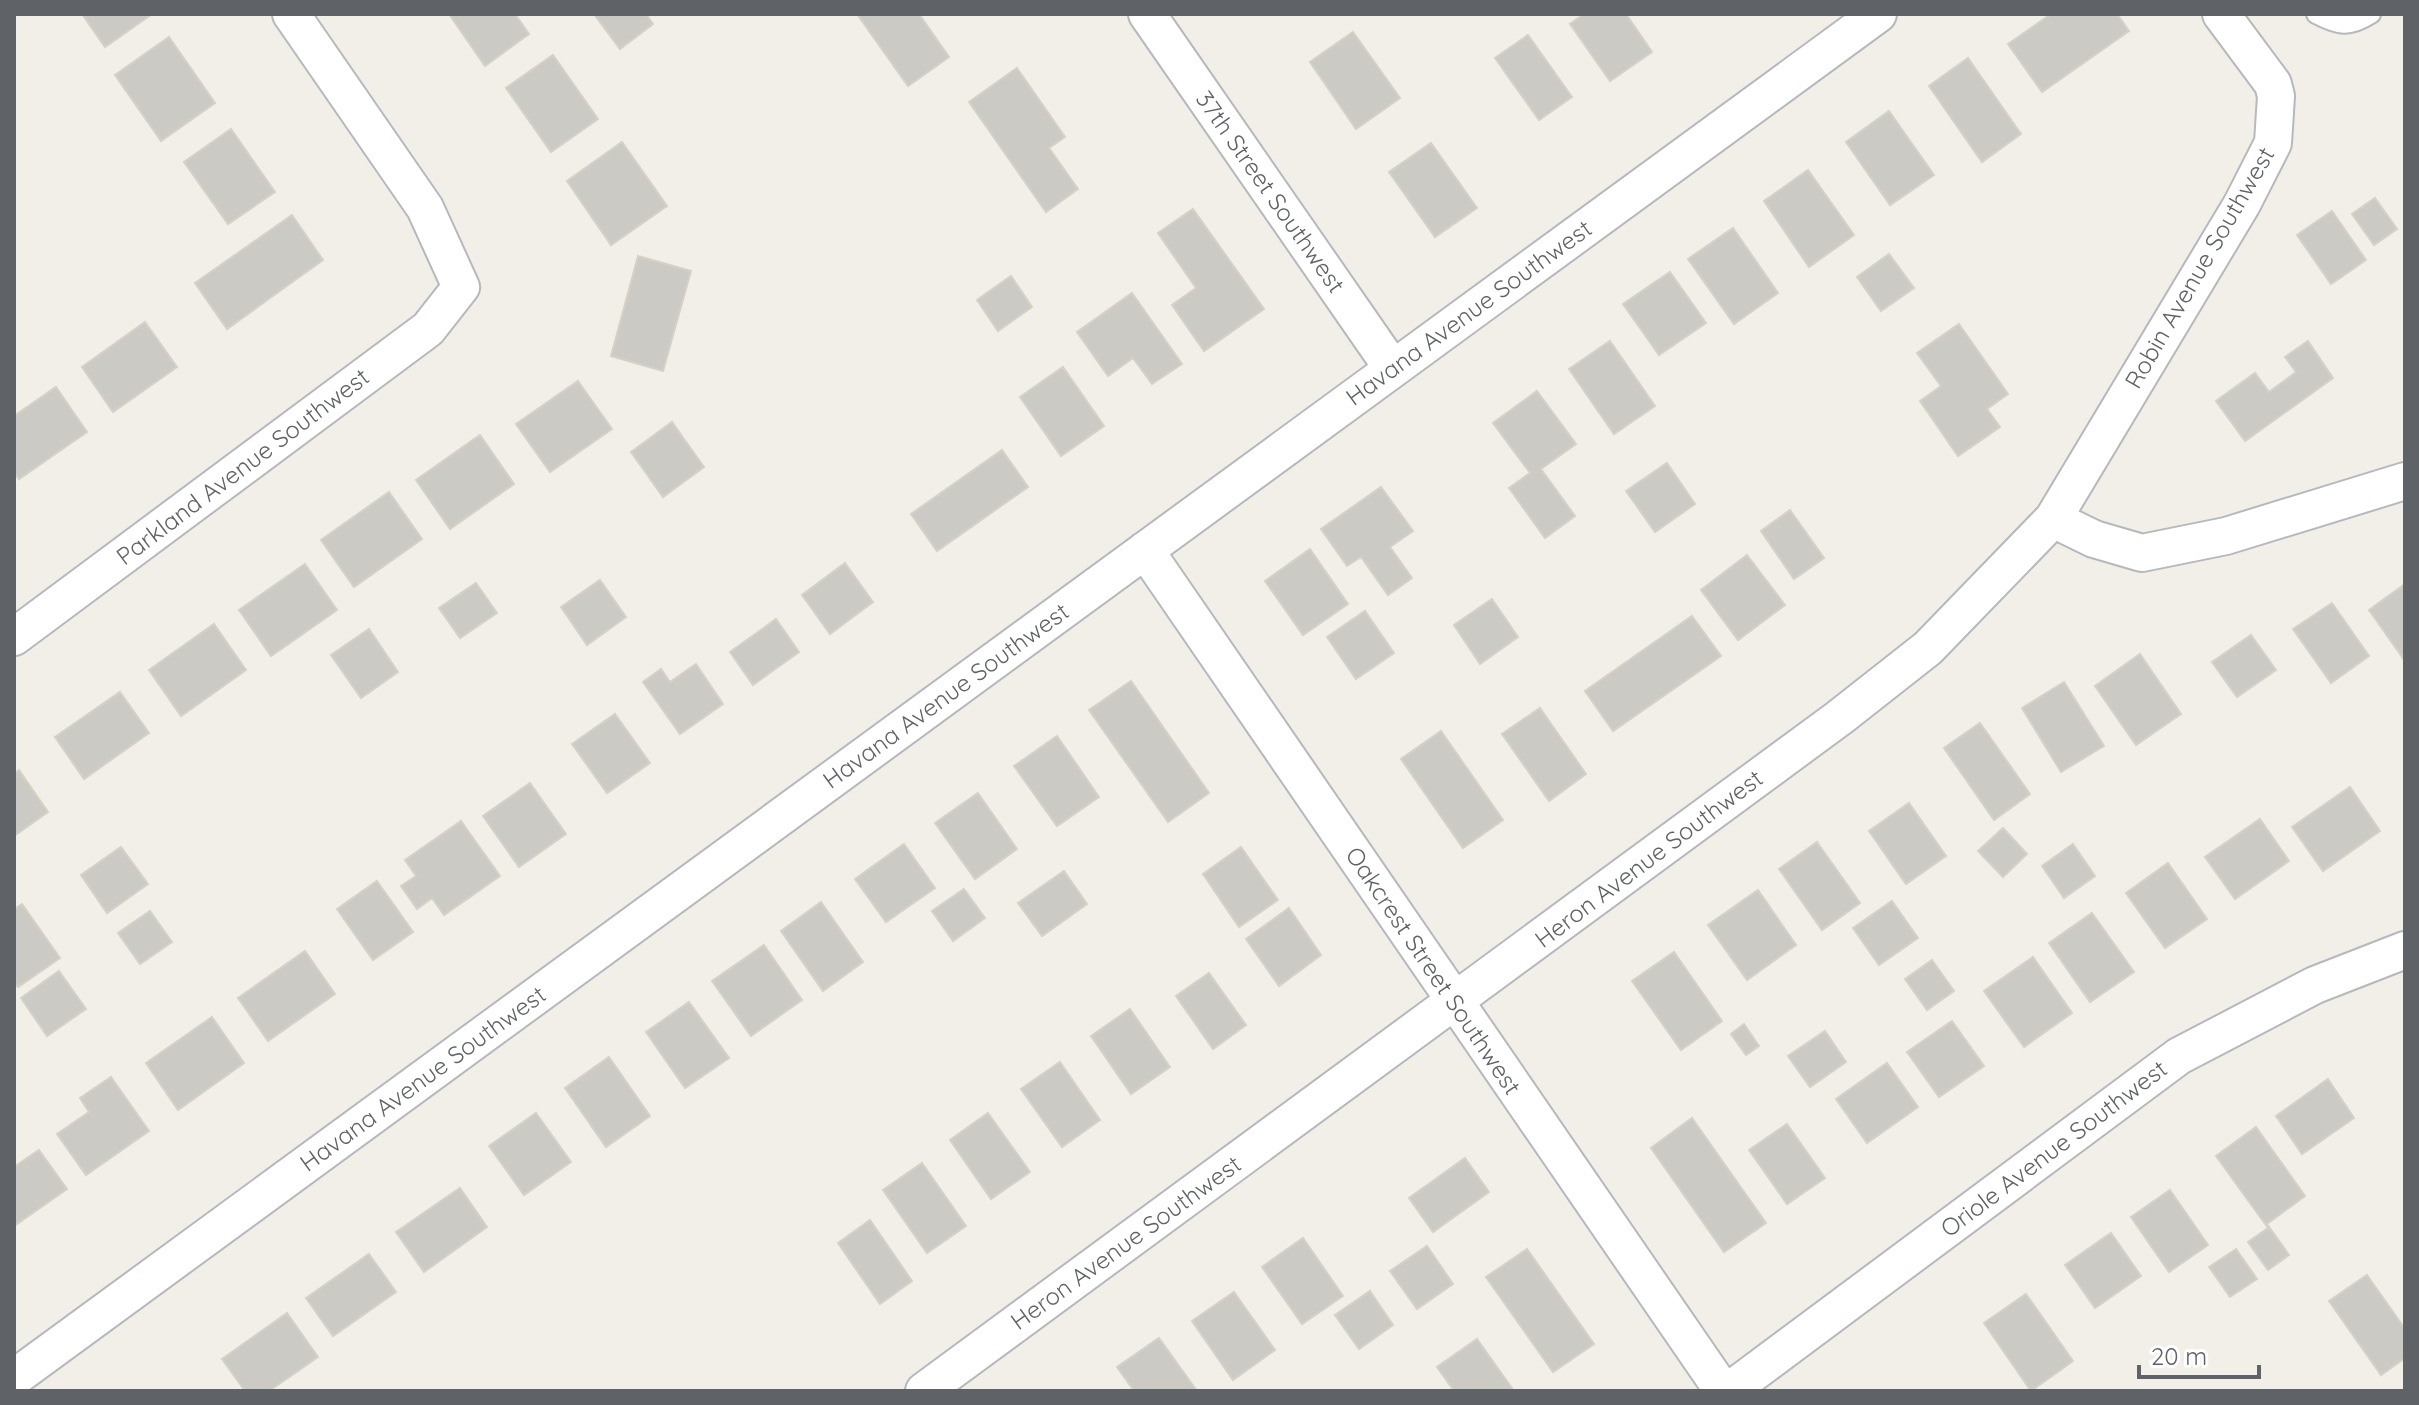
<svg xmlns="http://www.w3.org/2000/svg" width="2419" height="1405" font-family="Quicksand,sans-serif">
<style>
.building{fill:#cccac5;stroke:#d6d1c6;stroke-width:2}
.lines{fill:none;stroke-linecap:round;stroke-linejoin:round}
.lane-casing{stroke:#b5b8bc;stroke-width:22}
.street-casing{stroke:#b5b8bc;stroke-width:40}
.lane{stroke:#fff;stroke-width:18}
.street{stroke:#fff;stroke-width:36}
.labels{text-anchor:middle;stroke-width:8;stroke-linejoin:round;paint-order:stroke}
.street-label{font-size:24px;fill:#5f6368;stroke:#fff}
</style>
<rect width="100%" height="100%" fill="#f1efe8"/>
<path class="building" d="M82 14H152L105 47Z
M449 14H515L529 34 485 66Z
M594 14H646L653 24 620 49Z
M857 14H919L949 57 908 86Z
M1584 14H1626L1652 52 1610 81 1570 24Z
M2051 14H2117L2129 31 2042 92 2008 44Z
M1353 32 1400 98 1356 129 1310 62Z
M1528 35 1572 97 1539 120 1495 58Z
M169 37 215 103 161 141 115 75Z
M553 55 598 119 551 152 506 88Z
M1968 58 2021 134 1982 162 1929 86Z
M1017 68 1065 137 1049 148 1078 189 1046 212 969 102Z
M1889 111 1934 175 1890 205 1846 142Z
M231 129 275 192 228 224 184 162Z
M622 142 667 206 611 245 567 181Z
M1431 143 1477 208 1435 237 1389 172Z
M1808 170 1854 235 1809 267 1764 201Z
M2375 198 2397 229 2374 245 2352 214Z
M1193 209 1264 309 1204 351 1172 305 1196 288 1158 233Z
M2332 211 2366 260 2331 284 2297 235Z
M292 215 323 260 227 329 195 283Z
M1733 228 1778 293 1734 324 1688 259Z
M1889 254 1914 288 1881 311 1857 277Z
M638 256 691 271 663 371 611 356Z
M1670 272 1706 323 1659 355 1623 304Z
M1011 276 1032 307 998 331 977 300Z
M1132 293 1182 364 1152 384 1133 358 1108 376 1077 332Z
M145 322 177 367 113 412 82 367Z
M1959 324 2008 394 1987 409 2000 427 1958 456 1920 401 1941 386 1917 353Z
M1610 341 1655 406 1614 434 1569 369Z
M2308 341 2333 378 2245 441 2216 401 2255 373 2269 392 2296 372 2285 357Z
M1063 367 1104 426 1061 456 1020 397Z
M578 381 612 429 550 472 516 424Z
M56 387 87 432 19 479 14 472V416Z
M1537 391 1576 444 1541 469 1575 516 1545 538 1509 488 1530 473 1493 423Z
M672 422 704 467 663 497 631 452Z
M480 435 514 484 450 529 416 480Z
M1002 450 1028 487 937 551 911 514Z
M1667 463 1695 504 1655 532 1626 491Z
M1381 487 1413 531 1390 547 1412 578 1388 595 1361 557 1347 566 1321 529Z
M389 492 422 539 354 587 321 540Z
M1790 510 1824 558 1794 579 1761 531Z
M1310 549 1348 604 1303 635 1265 581Z
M1747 555 1785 605 1738 640 1701 590Z
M845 563 873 602 830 634 802 595Z
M305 564 337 610 271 656 239 610Z
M600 580 626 617 587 645 561 607Z
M476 583 497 613 460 638 439 608Z
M2405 584V661L2369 610Z
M1492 599 1518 637 1480 664 1454 625Z
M2332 603 2369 656 2331 683 2293 629Z
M1365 611 1394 653 1356 679 1327 637Z
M1692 616 1721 656 1613 731 1585 691Z
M776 619 799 652 753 685 730 652Z
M214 624 246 670 181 716 149 670Z
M369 629 398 672 361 698 331 655Z
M2251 635 2276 670 2237 697 2212 662Z
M2140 654 2181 714 2136 745 2095 686Z
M696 664 723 704 680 734 643 682 661 669 670 682Z
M1131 681 1209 793 1168 822 1089 710Z
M2064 682 2104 746 2061 772 2022 708Z
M120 692 149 733 84 779 55 737Z
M1540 708 1586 774 1549 801 1502 734Z
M615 714 650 763 607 793 572 744Z
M1980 723 2030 794 1994 820 1944 748Z
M1441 731 1503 820 1463 848 1401 759Z
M1057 736 1099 797 1057 826 1014 766Z
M19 770 48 812 14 836V774Z
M530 783 566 834 519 867 483 816Z
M2350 787 2380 831 2323 871 2292 827Z
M978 793 1017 849 975 879 935 823Z
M1909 803 1946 856 1906 884 1869 831Z
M2260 819 2289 861 2235 899 2205 857Z
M461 821 500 876 444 915 432 898 417 909 401 886 416 876 405 860Z
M2003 828 2027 854 2003 877 1978 851Z
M1817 842 1860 903 1822 930 1779 869Z
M904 844 935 888 886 922 855 879Z
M2073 844 2095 876 2064 898 2042 866Z
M121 847 148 884 107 913 81 875Z
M1241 847 1278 900 1239 927 1203 874Z
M2168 863 2207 919 2165 948 2126 893Z
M1064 871 1087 904 1042 936 1018 903Z
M377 881 413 932 373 960 337 909Z
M964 889 985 918 953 941 932 911Z
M1758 890 1796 945 1747 980 1708 925Z
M1892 901 1918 938 1879 965 1853 928Z
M821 902 863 962 823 991 781 931Z
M22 904 60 958 18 987 14 981V909Z
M1289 908 1321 955 1279 986 1246 939Z
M150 911 172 942 140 964 118 933Z
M2092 913 2134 972 2090 1002 2049 943Z
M764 945 802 1000 751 1036 712 981Z
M305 951 335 994 268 1041 238 998Z
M1674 952 1722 1021 1681 1050 1632 981Z
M2033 957 2072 1013 2024 1047 1984 991Z
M1932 960 1954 991 1927 1010 1905 979Z
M59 971 86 1009 47 1036 21 998Z
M1209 973 1246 1025 1213 1049 1176 996Z
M689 1002 729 1058 685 1088 646 1032Z
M1130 1009 1170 1067 1131 1094 1091 1036Z
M212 1017 244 1063 178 1110 146 1063Z
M1952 1021 1984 1066 1939 1097 1907 1052Z
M1744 1024 1759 1046 1746 1055 1731 1034Z
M1825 1031 1846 1062 1810 1087 1788 1056Z
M609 1057 650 1116 606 1147 565 1088Z
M1060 1062 1100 1120 1062 1147 1021 1089Z
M1887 1063 1918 1107 1867 1143 1836 1099Z
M111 1077 149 1131 86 1175 57 1134 89 1112 80 1098Z
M2328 1079 2354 1118 2302 1154 2276 1116Z
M536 1113 571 1162 524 1195 489 1146Z
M988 1113 1030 1172 991 1199 950 1140Z
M1692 1118 1766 1223 1724 1252 1651 1148Z
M1787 1124 1825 1178 1787 1204 1749 1150Z
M2256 1127 2305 1196 2267 1224 2289 1255 2268 1270 2248 1242 2268 1228 2216 1156Z
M39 1150 67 1189 14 1226V1167Z
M1465 1158 1489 1192 1433 1232 1409 1198Z
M922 1163 966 1226 927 1253 883 1190Z
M460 1188 487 1227 424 1272 396 1232Z
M2170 1190 2208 1245 2169 1272 2131 1217Z
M870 1220 912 1281 880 1304 838 1243Z
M2111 1233 2141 1276 2095 1308 2065 1265Z
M1303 1238 1343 1296 1302 1324 1262 1267Z
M1427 1246 1453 1284 1417 1309 1390 1271Z
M1527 1249 1594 1344 1553 1372 1486 1277Z
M2236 1249 2257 1279 2230 1297 2209 1267Z
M369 1254 396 1292 333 1336 306 1298Z
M2367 1275 2405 1329V1358L2381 1375 2329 1301Z
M1370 1291 1393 1325 1359 1349 1335 1315Z
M1234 1292 1275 1350 1233 1380 1192 1321Z
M2026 1294 2073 1361 2031 1391 1984 1323Z
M287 1313 318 1357 269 1391H245L222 1359Z
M1159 1338 1197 1391H1134L1117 1367Z
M1477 1339 1514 1391H1454L1437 1367Z"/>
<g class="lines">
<g class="lane-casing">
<path id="lane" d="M2316 14C2339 26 2349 28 2371 14"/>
</g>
<g class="street-casing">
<path id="street" d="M1147 14 1393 369
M2053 519 2094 539 2142 553 2226 536 2405 481
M1145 550 1723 1391
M14 637 428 329 461 287 425 208 291 14
M14 1378 1878 14
M924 1391 1839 718 1928 648 2053 519 2242 204 2273 143 2276 96 2273 84 2221 14
M1729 1391 2179 1056 2315 985 2405 950"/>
</g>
<use href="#lane" class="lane"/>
<use href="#street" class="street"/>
</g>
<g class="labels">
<g class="street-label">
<text transform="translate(1270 192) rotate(55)" y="8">37th Street Southwest</text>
<text transform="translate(2200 268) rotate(-60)" y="8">Robin Avenue Southwest</text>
<text transform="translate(1469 313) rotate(-36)" y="8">Havana Avenue Southwest</text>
<text transform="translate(243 467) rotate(-37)" y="8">Parkland Avenue Southwest</text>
<text transform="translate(946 696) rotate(-36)" y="8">Havana Avenue Southwest</text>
<text transform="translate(1649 859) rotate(-37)" y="8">Heron Avenue Southwest</text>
<text transform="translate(1433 971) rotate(56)" y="8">Oakcrest Street Southwest</text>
<text transform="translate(423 1079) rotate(-36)" y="8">Havana Avenue Southwest</text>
<text transform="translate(2054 1149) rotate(-37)" y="8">Oriole Avenue Southwest</text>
<text transform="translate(1126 1243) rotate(-36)" y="8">Heron Avenue Southwest</text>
</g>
</g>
<rect width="2419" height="1405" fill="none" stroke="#5f6368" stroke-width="32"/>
<path d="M2139 1365v12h120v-12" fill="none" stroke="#5f6368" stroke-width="4"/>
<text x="2151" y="1365" font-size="24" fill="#5f6368" stroke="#ffffff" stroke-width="6" paint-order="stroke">20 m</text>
</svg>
